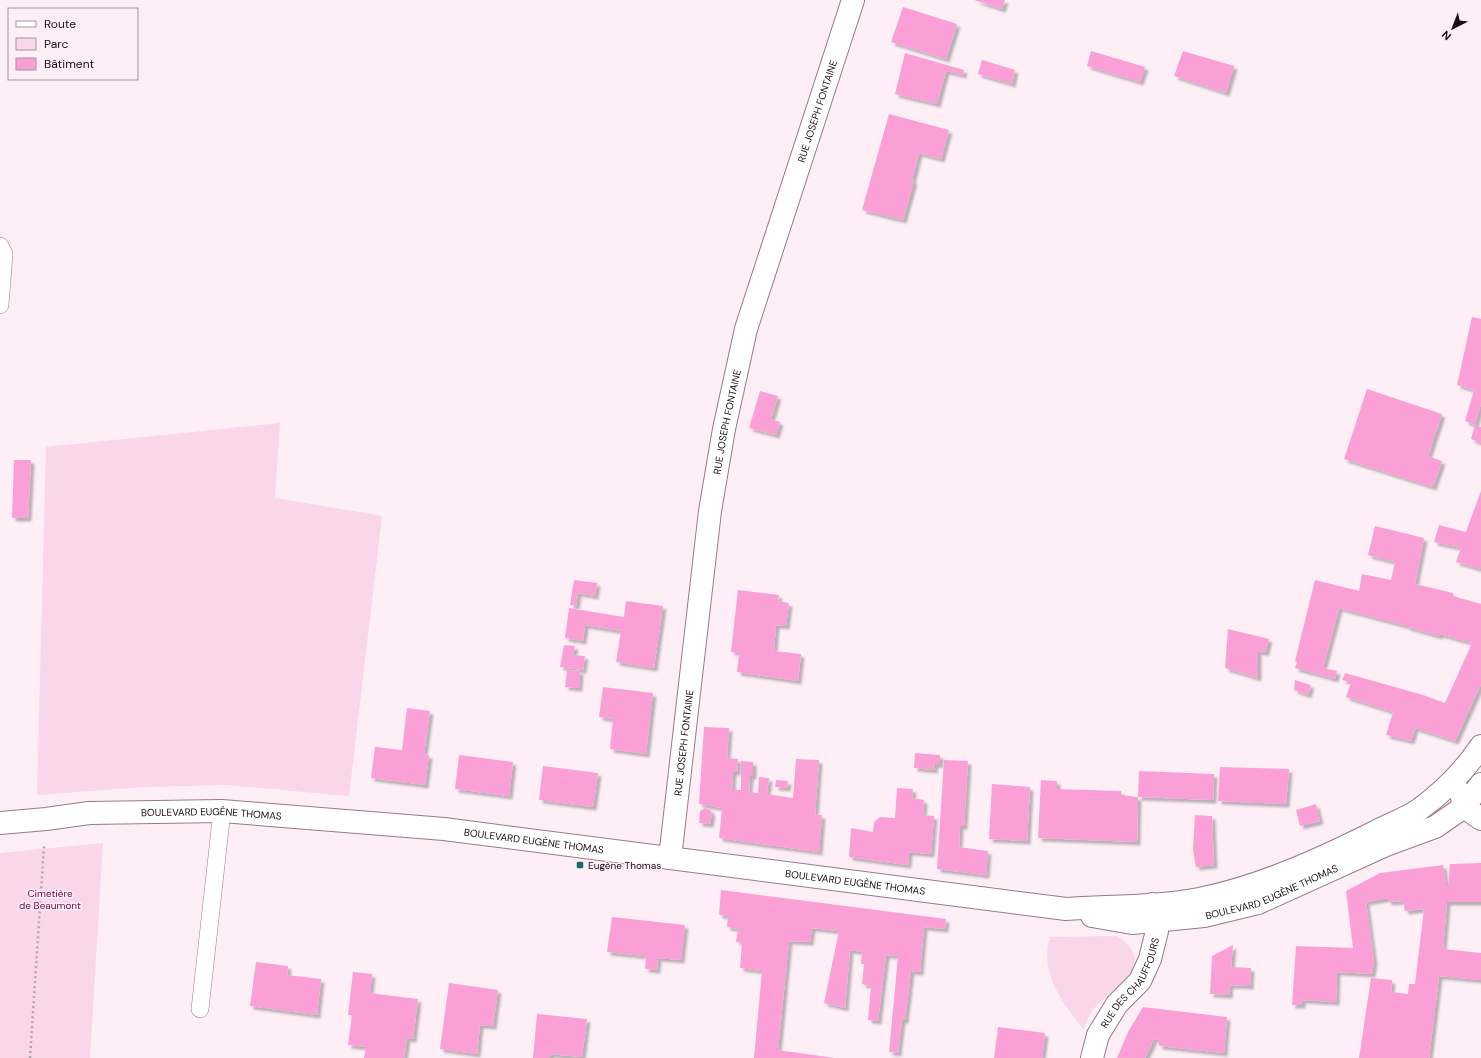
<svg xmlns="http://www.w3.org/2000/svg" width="1481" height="1058" font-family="'DM Sans',sans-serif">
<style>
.green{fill:#f9d6e9}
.building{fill:#fba0d6;filter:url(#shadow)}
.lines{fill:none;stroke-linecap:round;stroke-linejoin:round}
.lane-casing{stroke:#99788b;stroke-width:18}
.street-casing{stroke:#99788b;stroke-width:24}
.secondary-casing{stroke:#99788b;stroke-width:24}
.path{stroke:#b3a5ad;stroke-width:2.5;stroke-dasharray:2 3;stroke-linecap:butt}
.lane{stroke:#fff;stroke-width:17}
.street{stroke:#fff;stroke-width:22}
.secondary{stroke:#fff;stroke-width:22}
.poi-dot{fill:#1a676d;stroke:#feeff7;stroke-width:1.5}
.labels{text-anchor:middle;stroke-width:3;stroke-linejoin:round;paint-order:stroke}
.street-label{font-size:10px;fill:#190d14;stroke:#feeff7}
.poi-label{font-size:10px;fill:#190d14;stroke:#feeff7;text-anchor:start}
.park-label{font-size:10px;fill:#6f0051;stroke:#feeff7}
</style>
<defs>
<filter id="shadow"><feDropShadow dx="3.5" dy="3.5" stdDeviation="1" flood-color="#0004"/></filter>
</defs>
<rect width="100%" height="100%" fill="#feeff7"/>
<path class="green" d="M280 423 275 498 382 516 349 796 227 785 144 787 37 795 46 447Z
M103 843 90 1058H0V853Z
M1117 936C1161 966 1111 987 1093 1010 1089 1016 1086 1023 1083 1029 1062 1001 1039 974 1050 937Z"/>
<path class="building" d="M974 0H1005L1002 9Z
M903 7 957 24 946 59 891 42Z
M1091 51 1145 67 1140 82 1087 66Z
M1183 51 1234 66 1226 93 1174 76Z
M905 53 964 70 963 75 946 71 937 104 895 94Z
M982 60 1015 70 1012 84 978 74Z
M889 114 949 130 941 159 919 153 912 180 914 181 903 220 862 210Z
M1472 317 1481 319V403L1475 425 1465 421 1474 390 1457 385Z
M1367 389 1442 414 1428 456 1442 461 1433 487 1344 459Z
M760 391 778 396 771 419 780 422 776 435 749 428Z
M1475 425 1481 427V443L1471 439Z
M14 460H31L28 518H12Z
M1481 491V569L1456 562 1461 548 1434 542 1439 525 1466 532Z
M1375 526 1424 538 1415 584 1453 593V596L1481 604V684L1455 741 1415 728 1411 741 1386 735 1393 712 1346 697 1351 682 1342 680 1345 673 1423 695 1445 703 1472 643 1440 634 1439 636 1407 627V626L1339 608 1323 668 1337 671 1335 679 1295 668 1297 662 1295 661 1315 580 1359 591 1362 574 1391 580 1395 562 1368 555Z
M574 580 597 583 595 596 578 593 576 606 570 605Z
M738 590 779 595 778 601 789 603 786 626 776 625 774 651 801 654 798 681 737 672 739 653 731 652Z
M626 601 663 606 654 668 616 662 621 631 585 625 583 641 565 638 569 608 624 617Z
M1228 629 1269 639 1265 653 1258 651V678L1225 668Z
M564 645 575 646 573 655 585 656 583 670 560 667Z
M567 670 580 671 579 688 565 687Z
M1295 680 1311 685 1308 695 1294 690Z
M603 687 653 693 646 754 610 749 613 719 599 717Z
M407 708 430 711 424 754 429 755 425 785 371 778 375 747 402 750Z
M704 727 729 728 727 758 738 759 737 772H733L732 790H741V761L753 762V776H746H750L749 792 758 793 759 777 769 778 767 794 793 798 796 759 819 760 815 815H822L819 852 719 838 722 808 699 804Z
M915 753 940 755V764H935L934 770 914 768Z
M459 755 513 762 509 796 455 789Z
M944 760 968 761 964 826H960L959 847 988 851 986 875 937 869Z
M543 766 598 773 593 807 539 800Z
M1220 767 1289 769 1286 804 1218 801Z
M1139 771 1214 774 1213 800 1138 797Z
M776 780 788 781 787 788 775 787Z
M1041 780 1057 781V789L1121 791V795L1138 797 1137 842 1038 838Z
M992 784 1030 787 1027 841 989 839Z
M897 788 913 789 912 798 924 800 923 815 934 816 931 854 909 852 908 865 849 857 851 828 873 832 874 822 880 817 895 818Z
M1316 804 1320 821 1300 826 1296 810Z
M705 808 709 809 712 813 710 824 699 823 700 811Z
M1195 815 1212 816 1214 865 1196 867 1193 850Z
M1481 863V902H1447L1443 949 1481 953V980L1439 976 1429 1058H1359L1371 978 1392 980 1391 992 1408 994 1409 984H1415L1424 909 1405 911 1403 901 1388 902V898L1366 902 1374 961 1372 974 1337 972 1336 1002 1302 1000V1005H1292L1296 946 1353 948 1346 891 1380 873 1443 865 1446 886 1448 887 1450 864Z
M721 890 946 919 945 929 924 927 920 972 911 971 905 1020H902L898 1053 889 1052 898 956 886 955 878 1021 868 1020 871 986 862 984 864 964H861L862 952 850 950 845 1008 824 1003 839 931 812 928 810 942 789 941 778 1050 834 1058H754L762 971 740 968 742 943 736 942 738 929 727 927 728 916 719 915Z
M612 917 685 925 681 960 658 958 657 970 645 969 646 956 607 952Z
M1233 945 1231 967 1251 968 1250 986 1230 985 1229 995 1210 994 1212 956Z
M256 962 288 966 287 975 321 979 317 1015 250 1006Z
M353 972 372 974 370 993 418 999 413 1039 407 1038 404 1058H364L366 1047 348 1045 352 1015H348Z
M449 983 498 990 493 1026 480 1025 477 1054 440 1049Z
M1143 1007 1227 1017 1224 1053 1159 1046V1040L1154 1039 1145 1058H1117L1128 1032Z
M537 1014 587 1019 582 1057 550 1054V1058H533Z
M998 1027 1045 1033 1042 1058H994Z"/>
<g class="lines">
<g class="lane-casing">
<path id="lane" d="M0 246 4 254 0 305
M200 1009 222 811"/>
</g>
<g class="street-casing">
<g id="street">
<path id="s1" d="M670 858 710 511 724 429 746 329 853 0"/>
<path id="s2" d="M1092 1058 1098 1035 1117 1004 1140 981 1150 959 1157 931 1152 904"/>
</g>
</g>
<g class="secondary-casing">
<g id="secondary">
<path d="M1461 793 1464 807 1481 819"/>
<path id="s3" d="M0 823 46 819 89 813 222 811 444 829 1066 909C1110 906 1155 907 1199 899 1260 887 1321 859 1377 831 1390 824 1407 818 1420 809 1443 792 1465 770 1481 746"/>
<path id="s4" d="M1092 916 1132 923 1154 921 1204 916 1258 903 1386 845 1435 827 1464 807 1481 784"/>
</g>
</g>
<path class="path" d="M30 1058 44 846"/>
<use href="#lane" class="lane"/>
<use href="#street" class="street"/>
<use href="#secondary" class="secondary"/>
</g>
<rect class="poi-dot" x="576" y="861" width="8" height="8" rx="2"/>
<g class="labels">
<g class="street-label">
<text dy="4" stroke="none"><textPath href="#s1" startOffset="764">RUE JOSEPH FONTAINE</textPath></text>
<text dy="4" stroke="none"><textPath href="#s1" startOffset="440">RUE JOSEPH FONTAINE</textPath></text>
<text dy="4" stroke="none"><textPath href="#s1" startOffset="116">RUE JOSEPH FONTAINE</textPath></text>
<text dy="4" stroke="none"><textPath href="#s3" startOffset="212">BOULEVARD EUGÈNE THOMAS</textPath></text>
<text dy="4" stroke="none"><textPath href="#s3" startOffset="536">BOULEVARD EUGÈNE THOMAS</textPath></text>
<text dy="4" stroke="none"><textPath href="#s3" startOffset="860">BOULEVARD EUGÈNE THOMAS</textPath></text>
<text dy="4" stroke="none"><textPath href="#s4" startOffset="185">BOULEVARD EUGÈNE THOMAS</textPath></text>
<text dy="4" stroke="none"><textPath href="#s2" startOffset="86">RUE DES CHAUFFOURS</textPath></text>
</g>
<g class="poi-label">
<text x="588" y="869">Eugène Thomas</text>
</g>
<g class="park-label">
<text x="50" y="897">Cimetière<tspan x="50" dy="12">de Beaumont</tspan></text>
</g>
</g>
<rect x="8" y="8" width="130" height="72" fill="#feeff7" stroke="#a2959c"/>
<rect x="16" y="21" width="20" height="6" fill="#ffffff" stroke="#a2959c"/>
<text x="44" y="28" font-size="12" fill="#190d14">Route</text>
<rect x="16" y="38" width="20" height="12" fill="#f9d6e9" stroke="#a2959c"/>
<text x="44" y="48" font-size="12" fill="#190d14">Parc</text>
<rect x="16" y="58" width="20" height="12" fill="#fba0d6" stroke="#a2959c"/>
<text x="44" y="68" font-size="12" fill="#190d14">Bâtiment</text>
<g transform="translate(1453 28) rotate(222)" stroke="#feeff7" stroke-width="3" paint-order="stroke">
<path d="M0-3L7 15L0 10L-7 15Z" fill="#190d14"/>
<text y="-6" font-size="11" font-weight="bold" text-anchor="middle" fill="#190d14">N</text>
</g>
</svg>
